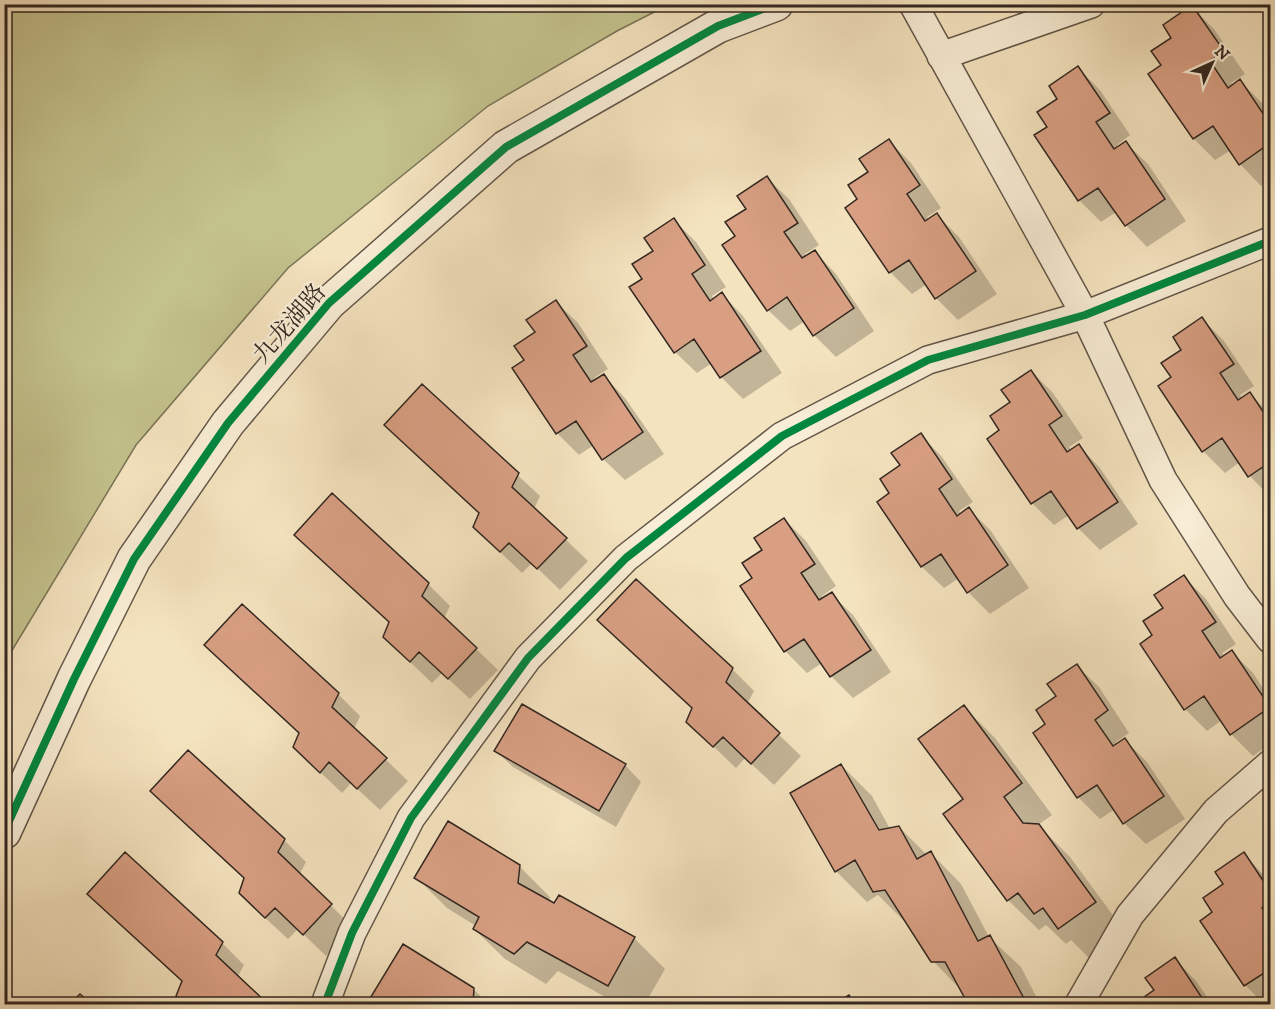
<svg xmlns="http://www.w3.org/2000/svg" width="1275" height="1009" font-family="'IM FELL DW Pica','Noto Serif SC',serif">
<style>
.green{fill:#c3c18c;stroke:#7a7456;stroke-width:1.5}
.shadow{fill:#0003}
.building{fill:#d89f83;stroke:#322720;stroke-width:1.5}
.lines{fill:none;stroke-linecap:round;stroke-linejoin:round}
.minor-casing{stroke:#625648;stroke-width:30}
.tertiary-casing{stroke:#625648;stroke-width:36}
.minor{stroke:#f8edd5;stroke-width:27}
.tertiary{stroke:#f8edd5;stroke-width:33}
.cycleway-casing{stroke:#f8edd5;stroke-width:11}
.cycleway{stroke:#00873e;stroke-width:8}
.labels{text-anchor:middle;stroke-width:5;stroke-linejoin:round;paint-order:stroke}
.street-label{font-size:24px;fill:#322720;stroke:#f8edd5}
</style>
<rect width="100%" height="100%" fill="#f4e3bf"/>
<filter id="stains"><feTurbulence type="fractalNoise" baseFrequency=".00333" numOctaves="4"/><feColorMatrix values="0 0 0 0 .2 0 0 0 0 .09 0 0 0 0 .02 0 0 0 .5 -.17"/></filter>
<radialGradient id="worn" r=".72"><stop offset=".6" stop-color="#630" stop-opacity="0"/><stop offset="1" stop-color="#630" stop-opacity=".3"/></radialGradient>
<path class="green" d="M5 4H668V5L617 31 488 106 288 268 136 445 5 662Z"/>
<path class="shadow" d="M1192 7 1214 29 1245 74 1231 83 1233 86 1240 81 1262 103 1270 116V180L1261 186 1240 164 1231 150 1215 160 1194 139 1163 66 1173 38Z
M1078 68 1100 90 1130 135 1117 145 1119 148 1126 143 1148 164 1186 221 1147 247 1126 225 1116 212 1101 222 1079 200 1049 127 1059 99Z
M889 141 911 163 941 208 927 217 929 220 937 215 959 237 997 294 958 320 936 298 927 284 912 294 890 272 847 208 859 200 870 172Z
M767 178 789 199 819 245 805 254 807 257 815 252 836 274 874 331 836 357 814 335 805 321 790 331 768 310 737 237 748 209Z
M674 220 696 242 726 287 712 296 714 299 722 294 743 316 782 373 743 399 721 377 712 363 697 373 675 352 644 279 655 251Z
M556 302 578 323 608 369 594 378 596 381 604 376 625 398 664 454 625 480 603 459 594 445 579 455 557 433 514 369 526 361 537 333Z
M1202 319 1224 341 1254 386 1240 395 1242 398 1250 394 1270 414V497L1250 476 1240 462 1225 473 1203 451 1173 378 1183 350Z
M1031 371 1053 393 1083 438 1069 447 1072 451 1079 446 1100 468 1138 524 1100 550 1078 528 1069 515 1054 525 1032 503 989 439 1001 430 1012 402Z
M422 386 540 496 534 509 588 561 560 590 532 563 522 573 497 549 480 514 386 425Z
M921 435 942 457 973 502 959 511 961 514 969 509 991 531 1029 588 990 614 968 592 959 578 944 588 922 567 879 502 891 494 902 466Z
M784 519 806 541 836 586 822 596 824 599 831 594 853 615 891 672 853 698 831 676 822 663 807 673 785 651 754 579 765 550Z
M1184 577 1206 599 1236 644 1222 653 1225 656 1232 652 1253 673 1270 699V744L1253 756 1231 734 1222 720 1207 731 1185 709 1155 636 1165 608Z
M428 584 450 606 444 618 498 670 470 699 442 673 432 683 407 659 390 623Z
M206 645 338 694 360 716 354 729 408 781 380 810 351 783 342 793 317 769 300 734Z
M1077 666 1099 687 1129 733 1116 742 1118 745 1125 740 1147 762 1185 819 1146 844 1124 823 1115 809 1100 819 1078 797 1035 733 1048 725 1058 697Z
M732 669 754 691 747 704 801 756 774 785 745 758 736 768 688 722Z
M964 707 995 738 1052 815 1038 825 1070 857 1126 933 1090 959 1071 940 1066 944 1046 925 1039 930 1008 900 965 800Z
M496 751 625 765 641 782 616 827 513 767Z
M841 765 872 796 890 829 899 827 927 855 931 853 961 884 989 937 1021 967 1040 1004H970L962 991 933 961 907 921 905 922 878 895 867 902 836 871Z
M152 791 284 840 306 862 299 875 353 927 326 956 298 929 288 939 262 915 246 879Z
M1244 854 1270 882V1004H1264L1245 985 1202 921 1214 913 1225 885Z
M519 866 550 897 549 902 634 938 665 969 645 1004H618L558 971 546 984 505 959 474 929 476 926 447 908 416 877Z
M111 916 222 943 244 965 237 978 266 1004H187L178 995 183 982Z
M1175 959 1196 981 1212 1004H1135L1156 991Z
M473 989 489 1004H375L371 1000Z"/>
<path class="building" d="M1192 5 1224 51 1210 61 1228 88 1240 79 1270 124V143L1239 165 1213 126 1193 139 1148 74 1161 65 1151 51 1171 38 1163 25Z
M1078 66 1110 113 1096 122 1114 149 1126 141 1165 199 1125 226 1098 188 1078 201 1034 135 1047 127 1037 112 1057 99 1049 86Z
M889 139 920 185 907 194 925 221 937 213 976 271 935 299 909 260 889 273 845 208 857 199 848 185 868 172 859 159Z
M767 176 798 223 784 232 802 258 815 250 854 308 813 336 787 297 767 311 722 245 735 236 725 222 746 209 737 196Z
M674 218 705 265 692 274 710 301 722 292 761 351 720 378 694 339 674 353 629 287 642 279 632 264 653 251 644 238Z
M556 300 587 346 573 355 591 382 604 374 643 432 602 460 576 421 556 434 512 368 524 360 514 346 535 332 526 320Z
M1202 317 1234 364 1220 373 1238 400 1250 392 1270 422V462L1248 477 1222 438 1202 452 1158 386 1171 377 1161 363 1181 350 1173 337Z
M1031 370 1062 416 1049 425 1067 452 1079 444 1118 502 1077 529 1051 491 1031 504 987 439 999 430 990 416 1010 402 1001 390Z
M422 384 519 473 512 487 567 538 537 569 509 543 500 552 473 527 479 513 384 425Z
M921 433 952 479 939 489 957 516 969 507 1008 565 967 593 941 554 921 567 877 502 889 493 880 479 900 465 891 453Z
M332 493 429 583 422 596 477 648 448 679 419 652 410 662 383 637 389 622 294 535Z
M784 518 815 564 801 573 819 600 832 592 871 650 830 677 804 639 784 652 740 586 752 578 742 563 762 550 754 538Z
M1184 575 1216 622 1202 631 1220 658 1232 650 1270 707 1230 735 1204 696 1184 710 1140 644 1152 635 1143 621 1163 608 1154 595Z
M636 579 733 668 726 682 780 733 751 764 723 737 713 747 686 722 692 708 597 620Z
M242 604 339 693 332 707 387 758 357 789 329 762 320 773 293 747 299 733 204 645Z
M1077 664 1108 710 1095 720 1113 746 1125 738 1164 796 1123 824 1097 785 1077 798 1033 733 1045 724 1036 710 1056 696 1047 684Z
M522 704 626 764 599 811 494 751Z
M964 705 1022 783 1004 797 1023 823 1039 824 1096 902 1058 929 1043 908 1034 914 1018 893 1007 901 943 814 963 799 918 739Z
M188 750 285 839 278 852 332 904 303 935 275 908 265 918 239 893 244 878 150 791Z
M841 764 879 830 899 826 917 859 931 851 978 941 990 935 1027 1004H968L945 962H931L885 890 873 892 855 860 835 872 790 793Z
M448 821 520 865 518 883 554 903 559 895 635 937 608 986 527 942 514 954 473 929 479 917 414 878Z
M125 852 223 942 216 955 268 1004H185L176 996 182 981 87 894Z
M1244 852 1270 891V902L1262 908 1270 920V982L1264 973 1244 986 1200 921 1212 912 1203 898 1223 884 1215 872Z
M403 944 474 988 473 1004H376L369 1000Z
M1175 957 1206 1004H1134L1154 990 1145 978Z
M80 994 92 1004H70Z
M849 995 855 1004H834Z"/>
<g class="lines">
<g class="minor-casing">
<path id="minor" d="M913 4 1085 315 1163 480 1237 596 1270 639
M941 56 1091 4
M325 1004 352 933 411 818 528 658 626 558 782 436 928 360 1085 315 1270 241
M1079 1004 1130 915 1216 811 1270 764"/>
</g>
<g class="tertiary-casing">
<path id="tertiary" d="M4 832 74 679 134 559 228 423 329 303 506 147 718 26 776 4"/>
</g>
<use href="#minor" class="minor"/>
<use href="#tertiary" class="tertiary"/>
<g class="cycleway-casing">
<path id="cycleway" d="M4 832 74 679 134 559 228 423 329 303 506 147 718 26 776 4
M325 1004 352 933 411 818 528 658 626 558 782 436 928 360 1085 315 1270 241"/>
</g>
<use href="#cycleway" class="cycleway"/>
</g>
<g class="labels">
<g class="street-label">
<text transform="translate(289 323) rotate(-49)" y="8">九龙湖路</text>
</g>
</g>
<rect width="1275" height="1009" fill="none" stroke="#f4e3bf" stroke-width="24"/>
<rect x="6" y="6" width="1263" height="997" fill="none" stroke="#322720" stroke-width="3"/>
<rect x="12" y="12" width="1251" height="985" fill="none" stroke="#322720" stroke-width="1.5"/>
<g transform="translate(1212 63) rotate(45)" stroke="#f8edd5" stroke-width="4.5" paint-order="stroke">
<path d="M0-4.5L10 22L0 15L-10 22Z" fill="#322720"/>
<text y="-9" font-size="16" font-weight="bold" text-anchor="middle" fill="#322720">N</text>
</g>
<rect width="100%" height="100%" filter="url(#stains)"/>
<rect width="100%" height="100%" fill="url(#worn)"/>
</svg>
